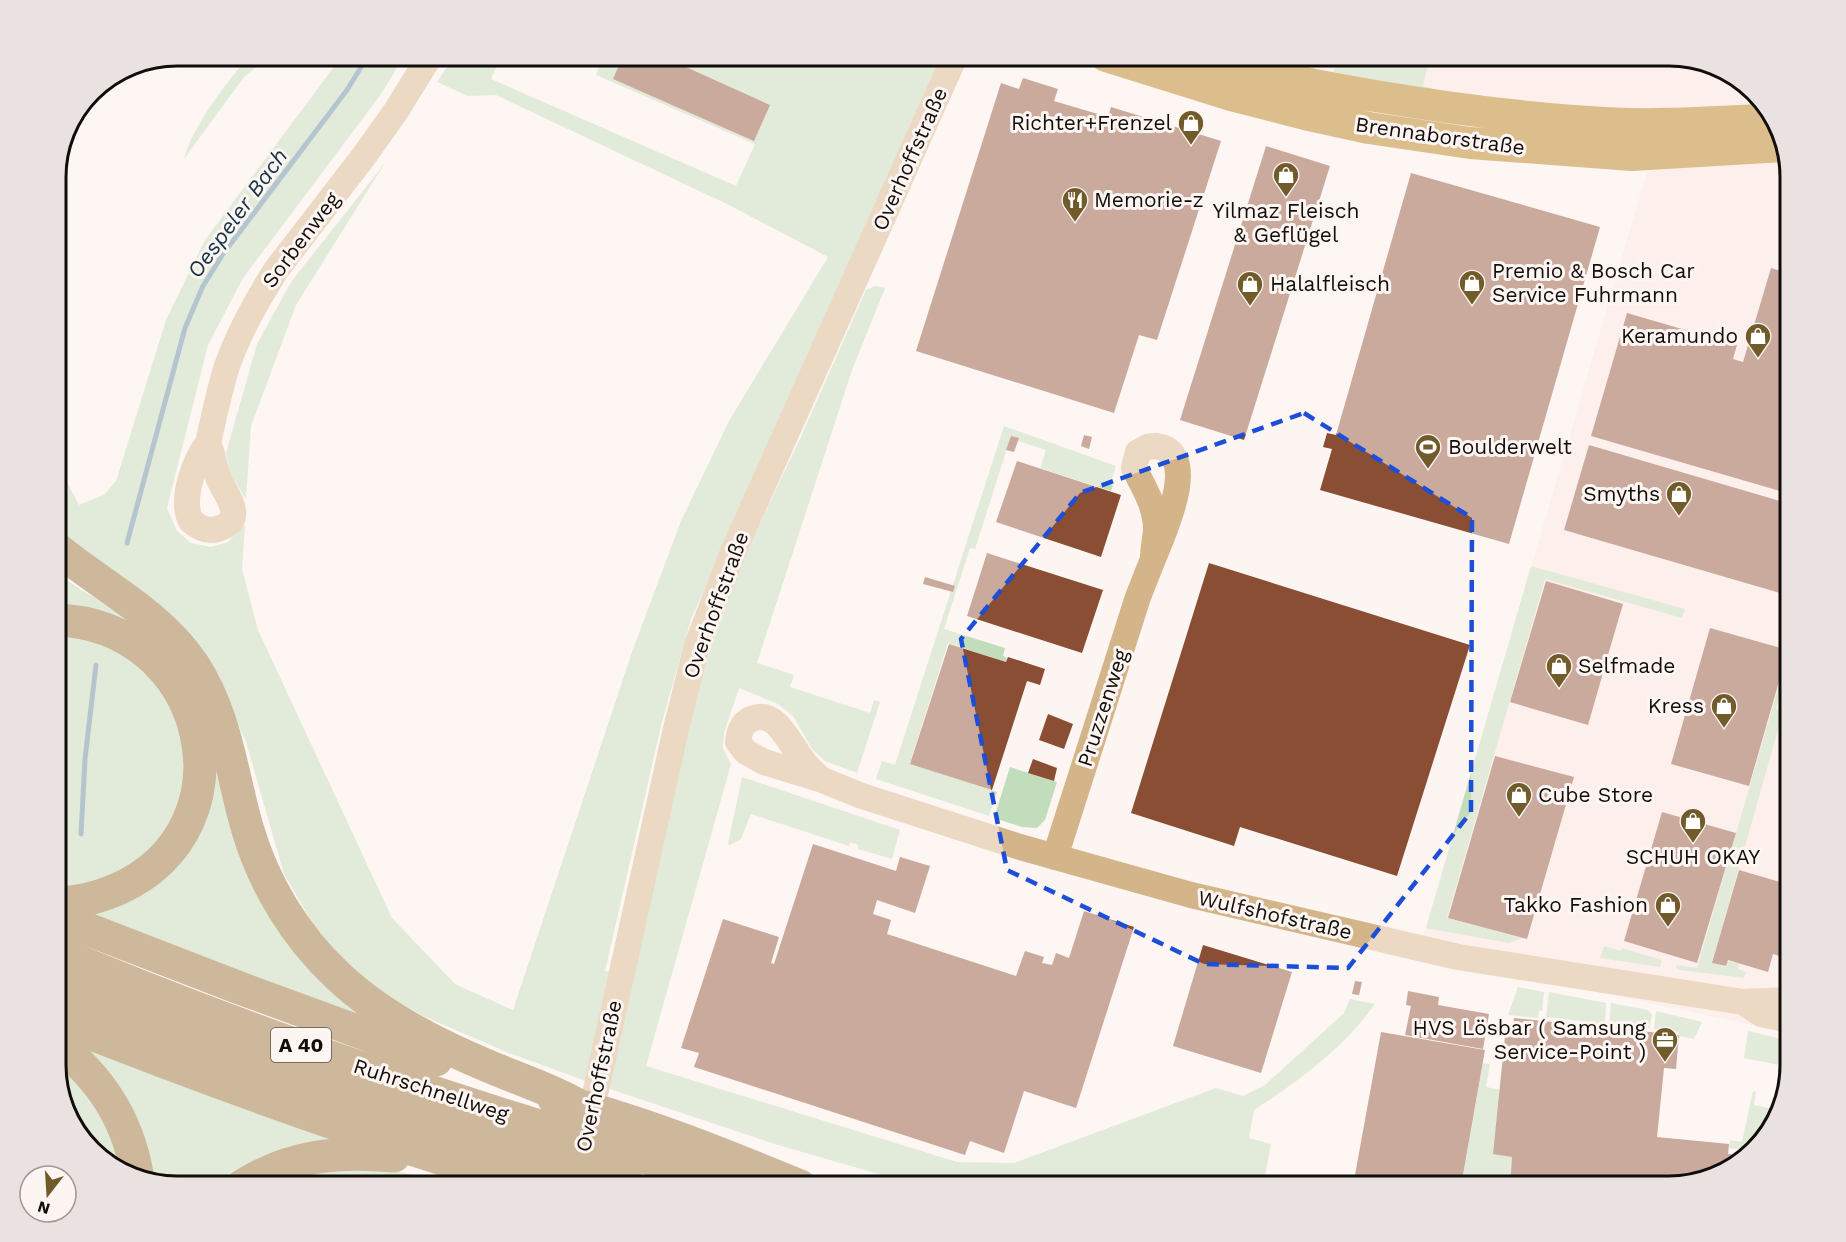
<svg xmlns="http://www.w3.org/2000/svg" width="1846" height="1242" font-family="'Work Sans',sans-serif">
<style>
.commercial{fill:#fde8e4}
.green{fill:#c1ddbb}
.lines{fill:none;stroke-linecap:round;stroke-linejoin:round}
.stream{stroke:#5d8ba6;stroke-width:5}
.building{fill:#8a4e35}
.minor{stroke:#d4b58a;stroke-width:26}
.major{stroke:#b27b10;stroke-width:32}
.highway{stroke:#936d32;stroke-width:33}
.marked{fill:none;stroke:#1d4ed8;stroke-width:4.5;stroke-dasharray:12 8;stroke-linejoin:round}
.labels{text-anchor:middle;stroke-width:6;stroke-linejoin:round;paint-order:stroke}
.shield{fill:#fdf5f2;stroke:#585350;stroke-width:1.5}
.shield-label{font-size:20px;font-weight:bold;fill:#110d0b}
.poi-label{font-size:21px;fill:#110d0b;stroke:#fdf5f2;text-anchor:end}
.street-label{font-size:21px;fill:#110d0b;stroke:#fdf5f2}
.water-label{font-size:22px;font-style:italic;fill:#143344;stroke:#fdf5f2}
.rim{fill:none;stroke:#110d0b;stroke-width:3}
</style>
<rect width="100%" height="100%" fill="#fdf5f2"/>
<path class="commercial" d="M1210 56H1669L1737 76 1778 123 1790 177V1033L1418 954 1651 158 1630 120Z"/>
<path class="green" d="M250 56H270L244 77 184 159C191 129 228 79 250 56Z
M342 56H404L381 94 243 278 208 345 167 508 177 531 191 543 211 547 228 542 245 524 242 569 258 630 392 918 455 984 513 1010 632 652 681 521 729 421 828 257 729 205 496 95 468 96 437 82 454 56H501L491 79 736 186 755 144 596 75 604 56H941L849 268 691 619 662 722 605 971 631 977 684 736 723 602 799 441 866 290 875 286 885 288 852 370 757 663 794 675 790 687 870 713 874 700 880 702 857 773 825 761 812 749 793 716 778 704 739 688 724 733 723 748 731 764 646 1066 957 1162 1014 1163 1216 1088 1243 1096 1265 1085 1344 1013 1350 999 1375 1004C1343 1049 1300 1080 1254 1110L1249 1138 1271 1144 1263 1186H920L778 1145 583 1080 504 1051 421 1015 369 986 343 960 313 924 284 874 246 742 227 699 56 528V461L79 505 104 495 116 481 166 320 205 240Z
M1338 56H1386L1428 64 1423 86 1436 89 1435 92 1333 73Z
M385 163 296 305 251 426 246 499 230 473 226 453 257 344 291 282Z
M1004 426 1116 466 1110 484 1113 485 1111 491 1040 468 1046 450 1018 441V438L1011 436 975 549 970 548 944 629 1005 648 1003 656 1007 658 1006 662 948 643 910 763 997 792 989 816 876 779 882 761 895 765Z
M1531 566 1685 609 1682 618 1545 579 1447 918 1522 938 1509 943 1426 928Z
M56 572 81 590 127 615 178 663 237 817 390 1033 89 923 56 890Z
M1790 647V658L1776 709 1783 712 1712 963 1726 967 1728 961 1739 964 1738 969 1746 972 1744 978 1680 970 1676 968 1677 965 1697 968Z
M1010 767 1057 782 1045 820 1037 828 1022 827 994 818Z
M742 777 900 830 892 859 858 849V845L850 842 849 846 751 814 741 839 730 845 728 844Z
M1604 946 1621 951 1622 948 1662 960 1660 967 1600 958Z
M1518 987 1544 992 1542 1011H1539L1538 1018 1508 1015Z
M1549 992 1606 1003 1605 1024 1546 1017Z
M1611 1003 1648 1010 1652 1015 1649 1028 1609 1024Z
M1656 1011 1702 1022 1694 1039 1679 1036V1032L1654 1029Z
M1748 1031 1790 1041V1067L1744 1058Z
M73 1044 333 1132 337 1147 229 1181 224 1186H177L109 1166 72 1125 56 1073V1056Z
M1483 1063 1490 1064 1486 1087 1501 1090 1493 1153 1512 1157 1510 1186H1461Z
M1753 1091 1756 1092 1754 1105 1777 1110 1770 1133 1736 1162 1738 1149 1729 1148 1730 1140 1742 1142Z
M380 1168 464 1186H269L318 1171Z"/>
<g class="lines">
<path class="stream" d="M127 543 185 328 203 286 223 254 347 90 368 56
M81 834 85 759 96 665"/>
</g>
<path class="building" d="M623 56H678L677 63 770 105 754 141 613 79Z
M1416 56H1443L1442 62Z
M1023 78 1058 89 1054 101 1108 117 1111 107 1221 141 1157 340 1139 335 1114 413 916 351 1001 83 1019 89Z
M1266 146 1330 166 1244 440 1180 420Z
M1411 173 1600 227 1509 544 1320 490 1332 449 1323 447 1327 433 1336 435Z
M1771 268 1790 274V494L1591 436 1627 313 1737 345 1733 359 1743 362Z
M1084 435 1092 437 1089 449 1081 446Z
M1011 436 1019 438 1014 452 1006 450Z
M1589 445 1790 504V596L1564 530Z
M1017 461 1121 495 1101 557 996 522Z
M987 553 1103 590 1082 653 967 616Z
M1209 563 1470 645 1397 876 1240 827 1234 846 1131 813Z
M925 577 955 586 953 592 923 584Z
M1546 581 1623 604 1608 655 1615 658 1612 667 1610 675 1603 673 1588 725 1510 702Z
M1710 628 1788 650 1749 786 1671 764Z
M949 644 1006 662 1008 657 1045 669 1040 685 1027 681 992 790 910 764Z
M1048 714 1073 724 1064 749 1039 740Z
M1495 756 1574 777 1527 939 1448 918Z
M1033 759 1057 768 1054 781 1028 773Z
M1662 812 1736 833 1697 963 1624 941Z
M813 844 896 871 900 857 930 866 915 913 877 900 873 914 891 920 887 934 1016 976 1025 951 1044 957 1042 963 1052 965 1056 953 1069 958 1084 911 1134 927 1076 1108 1024 1091 1004 1153 970 1141 965 1155 694 1067 699 1053 681 1048 723 919 779 937 771 963 774 964Z
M1739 870 1790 885V943L1786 958 1773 954 1768 972 1728 960 1726 966 1712 963Z
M1203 945 1292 972 1261 1073 1173 1046Z
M1355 981 1362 982 1359 995 1352 994Z
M1408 991 1439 997 1438 1005 1489 1014 1483 1049 1405 1035 1411 1006 1406 1005Z
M1514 1018 1679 1035 1676 1069 1664 1068 1657 1137 1729 1144 1728 1154 1736 1155 1735 1164 1723 1174 1669 1186H1510L1512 1157 1493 1154 1505 1036 1512 1037Z
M1381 1032 1485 1050 1461 1186H1353Z"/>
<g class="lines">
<path class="minor" d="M208 443C214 417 219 391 227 366 239 332 257 300 276 270L364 156 396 111 430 56
M208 443C214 456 213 461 217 474 222 492 251 519 217 529 207 532 199 528 191 521 180 500 194 461 208 443Z
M1156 446C1202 452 1163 534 1153 559 1153 549 1155 540 1156 530 1156 506 1144 488 1134 468L1138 452 1147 447Z
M820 779C815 773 808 768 804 762 791 747 777 707 751 719 741 724 739 733 738 742L746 752 764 762 820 779 862 796 1020 847 1191 895 1458 957 1743 1002 1790 1000
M1055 857 1138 597 1153 559
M1749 1006 1761 1014 1790 1020
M588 1126 675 733 697 645 733 552 955 56"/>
<path class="major" d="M1106 56 1231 95 1305 114 1369 128 1470 143 1632 155 1783 146
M1197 56C1255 74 1314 86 1375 96 1459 110 1543 121 1629 124 1677 125 1726 122 1775 119"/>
<path class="highway" d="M56 548C102 586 158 613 193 664 226 714 231 771 247 827 263 883 295 936 338 976 380 1016 435 1044 488 1066 518 1079 548 1088 576 1104
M56 620C207 624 257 826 118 889 99 897 77 904 56 902
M56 917 237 987 436 1060
M56 952C279 1045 511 1122 745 1186
M56 986C243 1062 435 1130 630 1186
M56 1020C212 1082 370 1139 532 1186
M56 1044C100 1076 128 1121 137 1174
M554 1099C638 1120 720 1153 800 1186
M242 1186C291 1155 337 1151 394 1156"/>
</g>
<path d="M0 0H1846V1242H0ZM1304 413 1472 518 1471 812 1348 968 1204 964 1007 870 961 639 1080 493Z" fill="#fdf5f2" fill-opacity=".55" fill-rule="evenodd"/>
<path class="marked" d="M1304 413 1472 518 1471 812 1348 968 1204 964 1007 870 961 639 1080 493Z"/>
<defs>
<g id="shop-pin" transform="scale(1.35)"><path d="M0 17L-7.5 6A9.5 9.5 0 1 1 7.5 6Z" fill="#715b2b" stroke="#fdf5f2"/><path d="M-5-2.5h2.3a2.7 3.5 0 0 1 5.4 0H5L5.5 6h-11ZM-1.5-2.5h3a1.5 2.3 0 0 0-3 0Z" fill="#fff"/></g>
<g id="restaurant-pin" transform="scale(1.35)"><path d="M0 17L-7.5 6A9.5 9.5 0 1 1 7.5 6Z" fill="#715b2b" stroke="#fdf5f2"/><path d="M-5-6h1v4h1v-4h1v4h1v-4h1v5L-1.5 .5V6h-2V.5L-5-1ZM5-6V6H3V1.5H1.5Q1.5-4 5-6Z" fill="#fff"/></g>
<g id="stadium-pin" transform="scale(1.35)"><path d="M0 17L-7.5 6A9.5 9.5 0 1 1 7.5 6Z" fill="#715b2b" stroke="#fdf5f2"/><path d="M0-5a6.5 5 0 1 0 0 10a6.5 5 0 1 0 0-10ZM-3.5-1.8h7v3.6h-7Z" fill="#fff"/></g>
<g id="office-pin" transform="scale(1.35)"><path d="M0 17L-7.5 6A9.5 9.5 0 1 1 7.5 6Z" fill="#715b2b" stroke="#fdf5f2"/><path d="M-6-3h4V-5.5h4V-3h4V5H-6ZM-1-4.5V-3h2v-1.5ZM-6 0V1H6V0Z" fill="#fff"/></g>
</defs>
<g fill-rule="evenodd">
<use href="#shop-pin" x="1191" y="123"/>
<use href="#shop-pin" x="1286" y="175"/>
<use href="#restaurant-pin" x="1075" y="200"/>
<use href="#shop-pin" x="1472" y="283"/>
<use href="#shop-pin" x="1250" y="284"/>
<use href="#shop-pin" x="1758" y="336"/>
<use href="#stadium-pin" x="1428" y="447"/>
<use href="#shop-pin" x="1679" y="494"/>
<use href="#shop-pin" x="1559" y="666"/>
<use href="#shop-pin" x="1724" y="706"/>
<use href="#shop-pin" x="1519" y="795"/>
<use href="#shop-pin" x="1693" y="821"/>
<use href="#shop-pin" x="1668" y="905"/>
<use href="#office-pin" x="1665" y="1040"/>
</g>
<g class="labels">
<rect class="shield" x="271" y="1028" width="60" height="34" rx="4.5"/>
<g class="shield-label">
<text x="301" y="1052">A 40</text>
</g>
<g class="poi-label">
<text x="1172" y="130">Richter+Frenzel</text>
<text x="1094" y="207" text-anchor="start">Memorie-z</text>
<text x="1286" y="218" text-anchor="middle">Yilmaz Fleisch<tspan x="1286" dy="24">&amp; Geflügel</tspan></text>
<text x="1492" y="278" text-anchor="start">Premio &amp; Bosch Car<tspan x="1492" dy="24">Service Fuhrmann</tspan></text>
<text x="1270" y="291" text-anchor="start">Halalfleisch</text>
<text x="1738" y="343">Keramundo</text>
<text x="1448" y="454" text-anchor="start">Boulderwelt</text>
<text x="1660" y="501">Smyths</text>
<text x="1578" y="673" text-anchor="start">Selfmade</text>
<text x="1704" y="713">Kress</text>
<text x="1538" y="802" text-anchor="start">Cube Store</text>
<text x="1693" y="864" text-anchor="middle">SCHUH OKAY</text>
<text x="1648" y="912">Takko Fashion</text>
<text x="1646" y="1035">HVS Lösbar ( Samsung<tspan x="1646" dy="24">Service-Point )</tspan></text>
</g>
<g class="street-label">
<text transform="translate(1440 136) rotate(8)" y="7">Brennaborstraße</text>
<text transform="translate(910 159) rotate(-66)" y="7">Overhoffstraße</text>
<text transform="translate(301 240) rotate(-53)" y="7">Sorbenweg</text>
<text transform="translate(716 605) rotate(-70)" y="7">Overhoffstraße</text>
<text transform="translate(1103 708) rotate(-72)" y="7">Pruzzenweg</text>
<text transform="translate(1275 915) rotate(13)" y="7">Wulfshofstraße</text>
<text transform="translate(599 1076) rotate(-78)" y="7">Overhoffstraße</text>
<text transform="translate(431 1090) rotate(18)" y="7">Ruhrschnellweg</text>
</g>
<g class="water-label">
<text transform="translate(237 213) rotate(-54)" y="8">Oespeler Bach</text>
</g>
</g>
<path d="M0 0H1846V1242H0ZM177 66H1669A111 111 0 0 1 1780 177V1065A111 111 0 0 1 1669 1176H177A111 111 0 0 1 66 1065V177A111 111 0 0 1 177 66Z" fill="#eae2e0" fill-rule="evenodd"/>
<path class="rim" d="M177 66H1669A111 111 0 0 1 1780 177V1065A111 111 0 0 1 1669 1176H177A111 111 0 0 1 66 1065V177A111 111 0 0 1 177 66Z"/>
<g transform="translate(48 1194) rotate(197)"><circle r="28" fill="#fdf5f2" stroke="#9f9896" stroke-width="1.5"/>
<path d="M0-4.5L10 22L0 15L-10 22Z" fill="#715b2b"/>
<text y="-9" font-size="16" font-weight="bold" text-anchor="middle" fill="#110d0b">N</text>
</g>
</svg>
